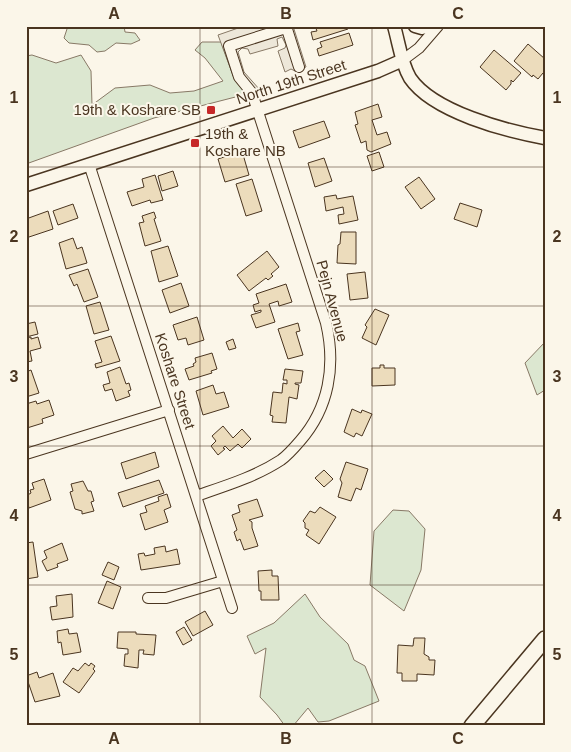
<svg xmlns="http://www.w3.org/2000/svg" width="571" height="752" font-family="Helvetica,sans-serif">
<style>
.green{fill:#dce7d0;stroke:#887966}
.parking{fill:#ede7d9;stroke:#887966}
.building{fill:#ecdcbc;stroke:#4a3520}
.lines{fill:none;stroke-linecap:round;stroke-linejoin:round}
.minor-casing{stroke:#4a3520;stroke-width:12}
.tertiary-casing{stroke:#4a3520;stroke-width:15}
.secondary-casing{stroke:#4a3520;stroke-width:18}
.minor{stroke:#fbf6e9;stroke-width:10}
.tertiary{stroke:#fbf6e9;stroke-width:12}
.secondary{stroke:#fbf6e9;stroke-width:15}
.grid{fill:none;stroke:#4a3520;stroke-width:1;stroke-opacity:0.55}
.poi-dot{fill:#c62828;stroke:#fbf6e9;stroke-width:2}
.labels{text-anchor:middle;stroke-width:4;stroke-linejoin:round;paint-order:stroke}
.street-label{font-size:15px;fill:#4a3520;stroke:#fbf6e9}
.poi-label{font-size:15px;fill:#4a3520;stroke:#fbf6e9;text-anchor:end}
.neatline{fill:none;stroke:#4a3520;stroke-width:2}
.grid-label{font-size:16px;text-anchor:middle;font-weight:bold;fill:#4a3520}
</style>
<rect width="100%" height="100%" fill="#fbf6e9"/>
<path class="green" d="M68 26H124L125 32 135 33 140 40 131 44 116 43 105 51 97 52 89 45 69 43 64 38Z
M202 42H221L234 78 247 94 154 118 26 164V56L32 55 56 63 81 55 91 71 92 105 115 88 150 85 170 93 194 91 223 81 205 58 195 50Z
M545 342V390L537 395 525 363Z
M393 510 409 511 425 529 421 570 404 611 370 585 374 531Z
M305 594 320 617 348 644 354 660 365 666 379 701 329 721 318 722 308 708 293 726H285L277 715 260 697 266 648 255 654 247 636 274 623Z"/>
<path class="parking" d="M244 26H293L306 67 295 71 291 69 285 72 278 51 285 48 286 45 282 37 277 39 278 46 250 54 248 49 242 48 238 52 244 72 260 90 247 94 234 78 218 35Z"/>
<path class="building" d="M315 26H347L348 29 313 40 311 32 317 31Z
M349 33 353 45 319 56 317 49 322 47 320 42Z
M528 44 545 59V74L543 73 538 79 533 75 532 77 514 61Z
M494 50 521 73 513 82 511 80V84L506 90 480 67Z
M378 104 382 117 372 120 377 135 387 132 391 144 371 152 367 150 366 141 361 143 355 125 358 124 355 112Z
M324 121 330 137 299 148 293 131Z
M242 151 249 175 225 182 218 159Z
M379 152 384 167 372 171 367 156Z
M324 158 332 181 315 187 308 163Z
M173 171 178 186 162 191 158 176Z
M155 175 163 200 151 203 150 200 132 206 127 192 144 187 142 179Z
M419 177 435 199 421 209 405 187Z
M252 179 262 211 246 216 236 184Z
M336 195 337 199 353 196 358 220 339 224 338 215 344 214 343 207 326 211 324 197Z
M460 203 482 210 477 227 454 219Z
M73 204 78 218 58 225 53 211Z
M48 211 53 229 26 238V219Z
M154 212 156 218 154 219 161 241 145 246 139 223 144 222 142 216Z
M341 232H356V264L337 263 338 245 340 244Z
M73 238 77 249 82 247 87 263 66 269 59 243Z
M168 246 178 276 159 282 151 251Z
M267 251 279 267 271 274 273 276 268 280 266 278 249 291 237 275Z
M88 269 98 297 84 302 77 284 74 286 69 275Z
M365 272 368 298 350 300 347 274Z
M181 283 189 306 170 313 162 290Z
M286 284 292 302 279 306 278 301 269 304 275 322 256 328 251 315 261 312V310L255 312 253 305 259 303 256 294Z
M100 302 109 330 94 334 86 306Z
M375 309 389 315 376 345 362 338 367 327 365 325Z
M197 317 204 340 188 345 186 338 178 340 173 325Z
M35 322 38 334 26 337V324Z
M298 323 300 331 296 332 303 355 288 359 278 329Z
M111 336 120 361 96 368 95 364 102 362 95 341Z
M31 337V339L38 337 41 348 30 351 32 361 26 362V338Z
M233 339 236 348 229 350 226 342Z
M212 353 217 369 211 371 212 373 189 380 185 369 194 366 193 364 196 362 195 358Z
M380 365H384V368H395V385L372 386V368H380Z
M120 367 126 384 129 383 131 390 128 391 130 396 116 401 112 389 105 391 103 385 110 383 107 372Z
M285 369 303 371 301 383H295V384L299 385 297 399 289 397 286 423 272 422 273 416 270 415 273 392 282 393 283 383 287 384V380H283Z
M31 370 39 393 26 397V372Z
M213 385 216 394 224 392 229 407 203 415 196 391Z
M49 400 54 415 42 419 43 423 27 428 26 404 36 401 37 404Z
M352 409 361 413 362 410 372 414 362 436 356 433 354 437 344 432Z
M223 426 233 438 242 429 251 439 242 448 238 444 230 451 225 446 223 448 225 449 218 455 211 446 216 441 212 436Z
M155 452 159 467 126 479 121 463Z
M346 462 368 469 361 490 356 488 351 501 338 497 342 483 340 479Z
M324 470 333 479 324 487 315 478Z
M44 479 51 500 29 508 26 496 31 493 30 490 34 489 32 483Z
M159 480 164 493 123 507 118 493Z
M83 481 88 491H91L94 501 91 502 94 511 82 514V511L75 509 70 492 73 491 71 484Z
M167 494 171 507 164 510 168 522 145 530 140 514 147 512 145 506 159 501 158 497Z
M257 499 263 516 249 520 252 522V528L258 546 244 550 240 539 237 541 234 532 237 530 232 515 240 512 238 505Z
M320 507 336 517 319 544 306 535 309 530 305 528V523L303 521 310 511 315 513Z
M33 542 38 577 26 579V543Z
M62 543 68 560 57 564 58 567 47 571 42 561 47 558 44 551Z
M165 546 166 552 177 549 180 564 141 570 138 554 144 553 145 556 155 554 154 548Z
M108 562 119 567 114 580 102 575Z
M272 570V576H278L279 600H261V591H259L258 571Z
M107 581 121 587 113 609 98 603Z
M72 594 73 617 52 620 50 607 57 606 56 596Z
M205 611 213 625 193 636 185 622Z
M184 627 192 640 183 645 176 632Z
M68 629 69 634 77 633 81 652 63 655 61 642 58 643 57 631Z
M118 632H136V634L156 635 154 655 143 654 144 650H139L138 668 124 666 125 654H128V649L117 648Z
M414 638H425L424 654 429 657V660H435L434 675 417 674V681H402V673H397L398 645 413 646Z
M85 663 89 666 91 663 95 666 93 669 95 671 79 693 63 682 73 668 78 671Z
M37 672 39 678 53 673 60 696 35 702 26 676Z"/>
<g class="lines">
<g class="minor-casing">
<path id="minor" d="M286 26 299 67
M403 60 419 48 438 26
M89 164 232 608
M26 454 169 410
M196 496C225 486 255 477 281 460 288 455 294 448 300 441 329 408 336 366 326 323L252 93 239 77 229 46 286 28
M148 598H166L223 581"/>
</g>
<g class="tertiary-casing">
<path id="tertiary" d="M394 26C399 43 401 63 410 78 433 112 506 131 545 138
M415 26 422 28 430 26
M26 185 378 71 403 60"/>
</g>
<g class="secondary-casing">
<path id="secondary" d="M472 726 545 639"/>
</g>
<use href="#minor" class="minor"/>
<use href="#tertiary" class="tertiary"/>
<use href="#secondary" class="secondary"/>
</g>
<path class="grid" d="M200 26V726M372 26V726M26 167H545M26 306H545M26 446H545M26 585H545"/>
<g class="poi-dot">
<rect x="206" y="105" width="10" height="10" rx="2.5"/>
<rect x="190" y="138" width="10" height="10" rx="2.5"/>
</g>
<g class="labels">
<g class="street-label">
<text transform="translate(291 82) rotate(-18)" y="5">North 19th Street</text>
<text transform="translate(332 301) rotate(75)" y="5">Pejn Avenue</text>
<text transform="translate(175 381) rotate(72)" y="5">Koshare Street</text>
</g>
<g class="poi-label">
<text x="201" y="115">19th &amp; Koshare SB</text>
<text x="205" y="139" text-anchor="start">19th &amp;<tspan x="205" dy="17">Koshare NB</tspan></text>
</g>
</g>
<rect width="571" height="752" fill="none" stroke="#fbf6e9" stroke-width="55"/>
<rect x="28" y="28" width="516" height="696" class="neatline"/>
<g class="grid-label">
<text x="114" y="19">A</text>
<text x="286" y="19">B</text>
<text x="458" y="19">C</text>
<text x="14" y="103">1</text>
<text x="557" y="103">1</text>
<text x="14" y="242">2</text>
<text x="557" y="242">2</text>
<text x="14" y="382">3</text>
<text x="557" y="382">3</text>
<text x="14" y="521">4</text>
<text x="557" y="521">4</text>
<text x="14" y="660">5</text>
<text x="557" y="660">5</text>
<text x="114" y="744">A</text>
<text x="286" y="744">B</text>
<text x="458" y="744">C</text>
</g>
</svg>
